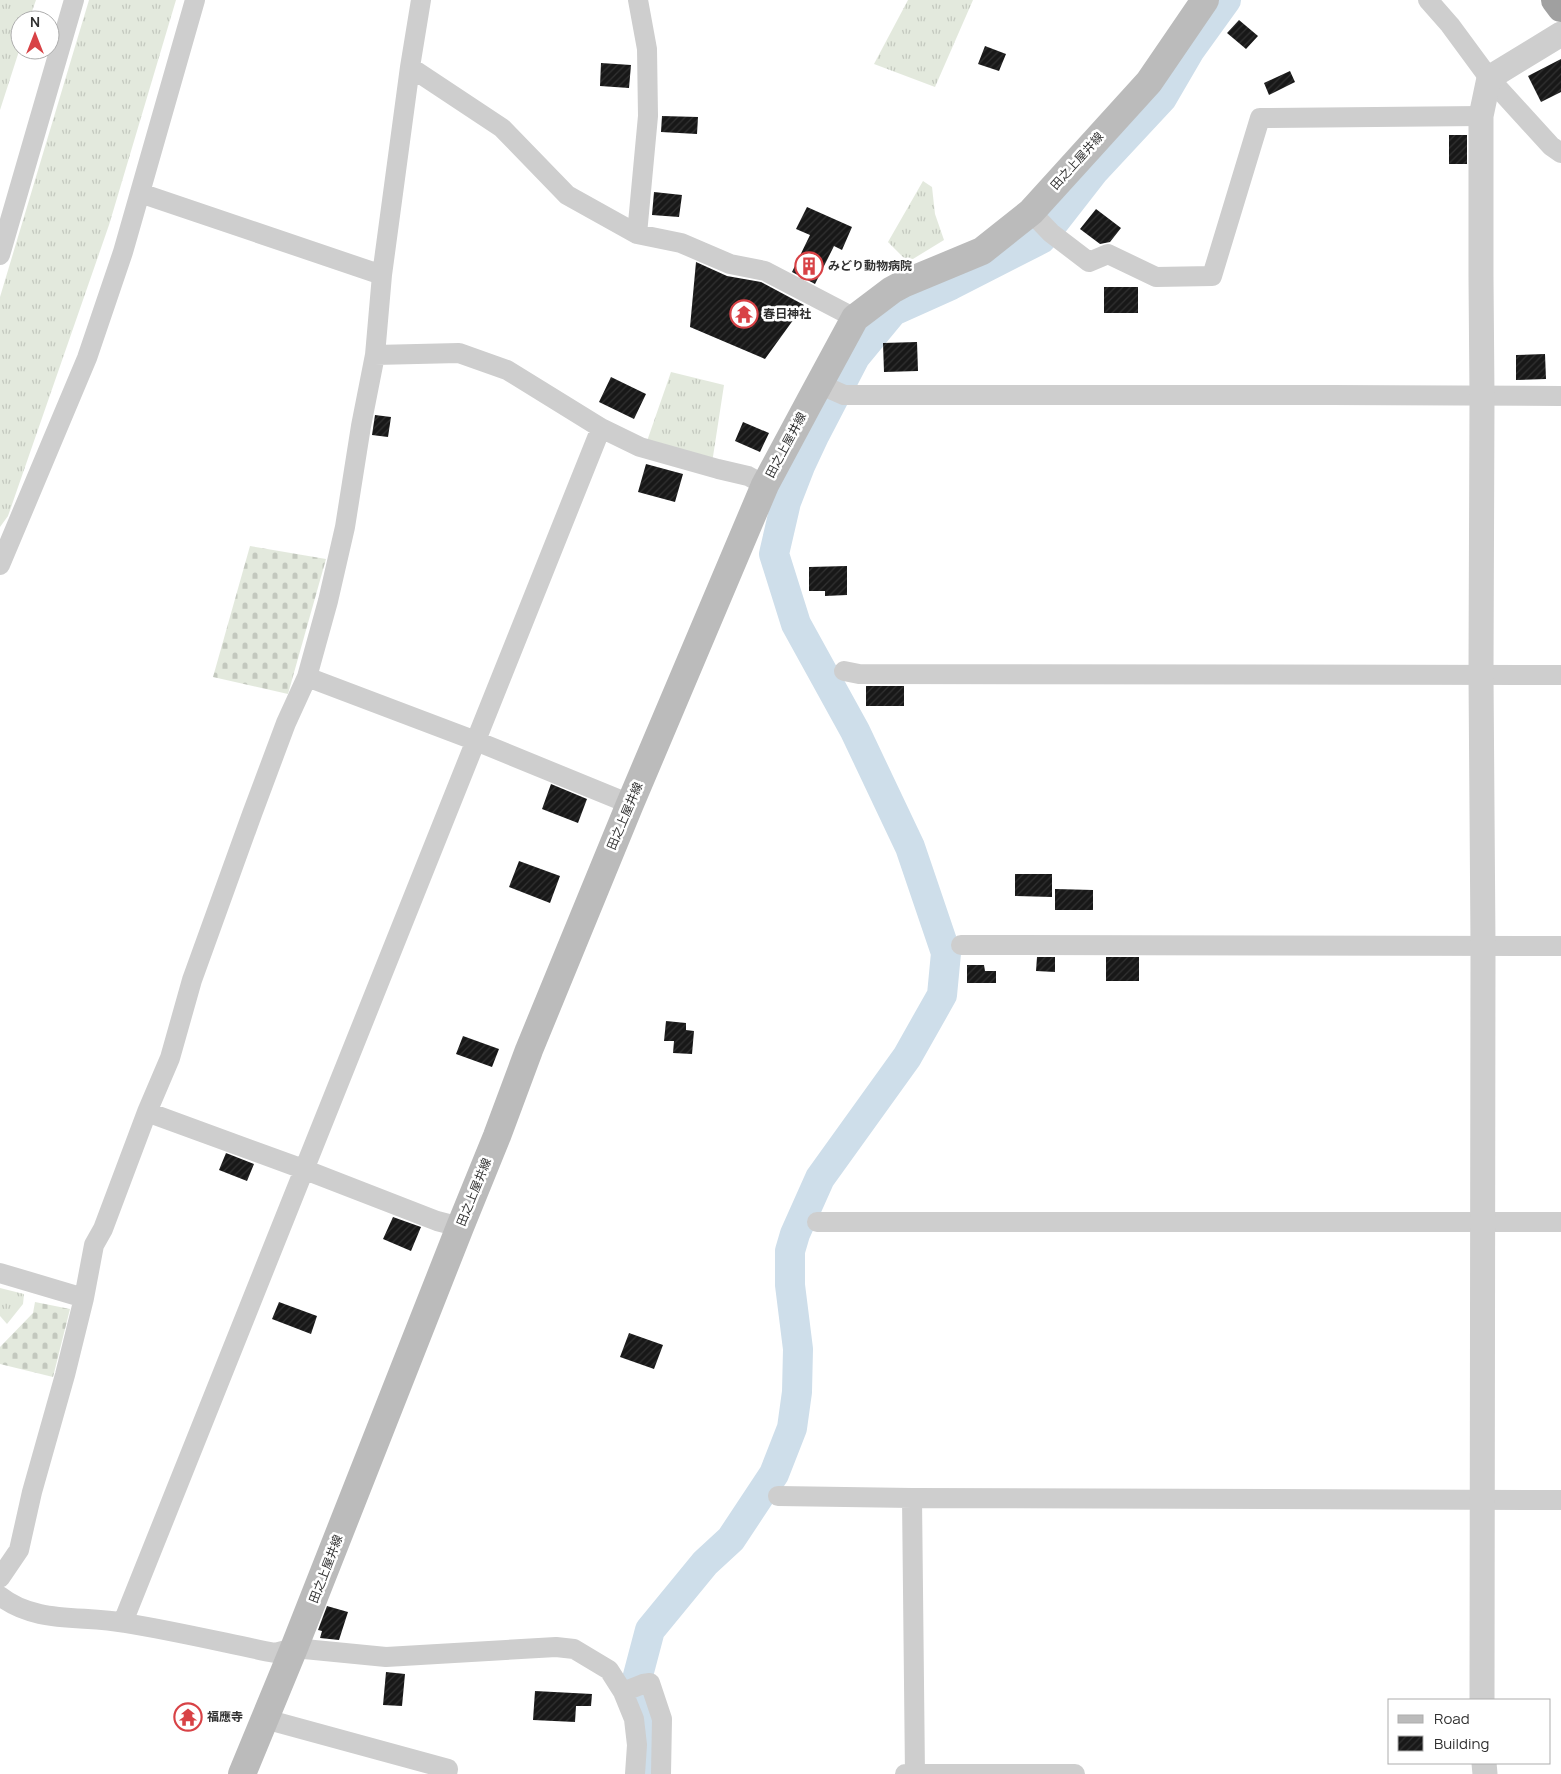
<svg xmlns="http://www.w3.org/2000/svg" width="1561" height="1774" font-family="Manrope,'Noto Sans JP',sans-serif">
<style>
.grass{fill:url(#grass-tufts)}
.cemetery{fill:url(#cemetery-stones)}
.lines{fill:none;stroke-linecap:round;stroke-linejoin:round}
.river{stroke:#cedeea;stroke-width:30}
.building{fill:url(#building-hatch)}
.minor{stroke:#cecece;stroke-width:20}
.tertiary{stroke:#cecece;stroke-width:25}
.secondary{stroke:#bbb;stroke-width:28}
.trunk{stroke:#a0a0a0;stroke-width:28}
.labels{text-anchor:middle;stroke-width:5;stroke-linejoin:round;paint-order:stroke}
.street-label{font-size:12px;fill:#313131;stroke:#fff}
.poi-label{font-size:12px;font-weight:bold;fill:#313131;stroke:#fff;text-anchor:start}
</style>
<defs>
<pattern id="grass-tufts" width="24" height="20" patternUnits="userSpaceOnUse" patternTransform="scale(1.25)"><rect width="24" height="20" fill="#e3e9dd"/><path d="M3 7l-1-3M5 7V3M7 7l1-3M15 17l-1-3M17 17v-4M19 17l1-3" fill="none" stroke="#c3c8be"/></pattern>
<pattern id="cemetery-stones" width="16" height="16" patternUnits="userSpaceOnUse" patternTransform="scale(1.25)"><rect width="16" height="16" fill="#e3e9dd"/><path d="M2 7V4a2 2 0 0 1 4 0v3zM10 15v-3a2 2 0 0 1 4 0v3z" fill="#c3c8be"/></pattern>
<pattern id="building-hatch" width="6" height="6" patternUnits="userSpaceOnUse" patternTransform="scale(1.25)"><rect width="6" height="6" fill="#181818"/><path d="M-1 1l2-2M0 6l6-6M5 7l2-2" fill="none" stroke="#313131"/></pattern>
</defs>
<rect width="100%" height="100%" fill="#fff"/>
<path class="grass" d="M0 0H36L29 20H20V48L0 110Z
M89 0H176L109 225 8 516 0 527V297Z
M908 0H973L935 87 874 64Z
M923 181 932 187 935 214 944 240 908 262 888 242Z
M671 372 724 385 712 463 646 444Z
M0 1288 24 1294 23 1304 7 1324 0 1316Z"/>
<path class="cemetery" d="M250 546 326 559 288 694 213 677Z
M35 1302 70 1309 53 1377 0 1364V1347L33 1313Z"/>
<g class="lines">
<path class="river" d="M650 1774 651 1758 636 1683 650 1630 705 1563 731 1539 774 1474 792 1428 797 1392 798 1349 790 1285V1251L795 1234 820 1178 907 1057 942 995 946 953 910 847 855 731 796 624 774 554 786 502 800 466 815 434 855 357 893 311 951 285 1041 239 1094 171 1162 98 1190 50 1226 0"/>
</g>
<path class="building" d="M1239 20 1258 36 1246 49 1227 33Z
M985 46 1006 54 999 71 978 64Z
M1561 59V92L1541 102 1528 76Z
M601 63 631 65 629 88 600 86Z
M1290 71 1295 82 1269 95 1264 83Z
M662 116 698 117 697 134 661 132Z
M1449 135H1467V164H1449Z
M654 192 682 195 679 217 652 215Z
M807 207 852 227 842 250 834 246 815 284 792 272 810 235 796 229Z
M1096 209 1121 228 1110 242 1100 244 1080 229Z
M696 262 727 276 761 282 804 305 765 359 690 327Z
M1104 287H1138V313H1104Z
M917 342 918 371 884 372 883 343Z
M1545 354 1546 379 1516 380V355Z
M611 377 646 394 634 419 599 402Z
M375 415 391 417 388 437 372 435Z
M743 422 769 433 760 452 735 441Z
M646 464 683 474 675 502 638 492Z
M847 566V595L825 596V591H809V567Z
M866 686H904V706H866Z
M551 784 587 799 578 823 542 809Z
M519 861 560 876 550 903 509 887Z
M1015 874H1052V897L1015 896Z
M1055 889 1093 890V910H1055Z
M1037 957H1055V972L1036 971Z
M1106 957H1139V981H1106Z
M967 965H984L985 971H996V983H967Z
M666 1021 686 1023V1030L694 1031 692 1054 673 1053 674 1041H664Z
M463 1036 499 1049 492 1067 456 1054Z
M226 1153 254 1164 247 1181 219 1170Z
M393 1217 421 1227 411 1251 383 1239Z
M279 1302 317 1316 311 1334 272 1319Z
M629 1333 663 1345 654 1369 620 1357Z
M327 1606 348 1612 339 1640 320 1638 322 1631 318 1630Z
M386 1672 405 1674 402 1706 383 1705Z
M535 1691 592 1694 591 1706H576L575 1722 533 1720Z"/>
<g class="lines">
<path class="minor" d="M1428 0 1450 25 1489 78 1551 146 1561 153
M410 67 502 128 567 195 637 234 681 243 730 264 765 271 855 318
M140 193 382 275
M1031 212 1051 233 1089 262 1108 254 1156 277 1212 276 1260 118 1481 116
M637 234 648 116 647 49 638 0
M0 255 74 0
M375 355 459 353 507 370 601 428 640 447 718 469 748 476 765 485
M819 384 844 395H1330L1561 396
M0 565 87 358 123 252 195 0
M844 671 859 674 1561 675
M307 677 476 741 630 804
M961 945 1561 946
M147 1112 303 1169 437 1221 460 1227
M817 1222H1561
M0 1273 84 1298
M778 1496 912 1498 1561 1500
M912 1498 915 1774
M0 1578 19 1550 32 1492 65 1375 84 1298 94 1245 103 1229 147 1112 170 1058 192 980 252 814 286 723 307 677 328 601 345 527 361 426 375 355 382 275 410 67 421 0
M0 1596C35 1624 83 1615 125 1623 175 1631 225 1643 275 1653L294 1648 386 1657 556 1647 574 1649 609 1670 623 1692 643 1684 650 1683 662 1719 661 1774
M123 1622 601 428
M623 1692 634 1719 637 1745 635 1774
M265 1719 448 1769 447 1774
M905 1774H1075"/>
<path class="tertiary" d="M1482 1700 1483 946 1481 675 1482 397 1481 277V116L1489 78 1561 34
M1484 1763 1485 1774"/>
<path class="secondary" d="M242 1774 294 1648 460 1227 497 1136 529 1050 630 804 765 485 810 401 855 318 892 290 905 283 982 251 1031 212 1149 82 1205 0"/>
<path class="trunk" d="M1555 0 1561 8"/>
</g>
<defs>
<g id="building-ring" transform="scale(1.4375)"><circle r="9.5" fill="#fff" stroke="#d84246" stroke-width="1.5"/><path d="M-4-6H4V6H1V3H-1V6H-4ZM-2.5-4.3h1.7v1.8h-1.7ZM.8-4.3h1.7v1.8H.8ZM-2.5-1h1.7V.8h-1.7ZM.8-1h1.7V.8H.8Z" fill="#d84246"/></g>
<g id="temple-ring" transform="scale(1.4375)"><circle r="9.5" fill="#fff" stroke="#d84246" stroke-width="1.5"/><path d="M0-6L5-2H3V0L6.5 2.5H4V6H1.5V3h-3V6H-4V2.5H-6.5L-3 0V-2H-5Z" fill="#d84246"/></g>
</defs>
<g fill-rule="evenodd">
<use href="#building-ring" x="809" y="266"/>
<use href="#temple-ring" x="744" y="314"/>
<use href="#temple-ring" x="188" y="1717"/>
</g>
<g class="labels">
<g class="street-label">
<text transform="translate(1077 161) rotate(-48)" y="4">田之上屋井線</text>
<text transform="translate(786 445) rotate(-62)" y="4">田之上屋井線</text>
<text transform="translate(625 816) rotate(-67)" y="4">田之上屋井線</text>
<text transform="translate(474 1192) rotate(-68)" y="4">田之上屋井線</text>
<text transform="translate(326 1569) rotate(-69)" y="4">田之上屋井線</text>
</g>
<g class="poi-label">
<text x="828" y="270">みどり動物病院</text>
<text x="763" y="318">春日神社</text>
<text x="207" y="1721">福應寺</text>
</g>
</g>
<rect x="1388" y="1699" width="162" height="65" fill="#ffffff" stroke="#adadad"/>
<rect x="1398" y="1715" width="25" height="8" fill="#bbbbbb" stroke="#adadad"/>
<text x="1434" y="1724" font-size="15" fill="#313131">Road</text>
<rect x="1398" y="1736" width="25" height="15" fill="url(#building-hatch)" stroke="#adadad"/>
<text x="1434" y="1749" font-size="15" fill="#313131">Building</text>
<g transform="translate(35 35)"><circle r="24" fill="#ffffff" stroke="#adadad"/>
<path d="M0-4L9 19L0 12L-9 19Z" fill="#d84246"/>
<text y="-8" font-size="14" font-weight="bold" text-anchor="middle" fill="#313131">N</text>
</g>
</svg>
